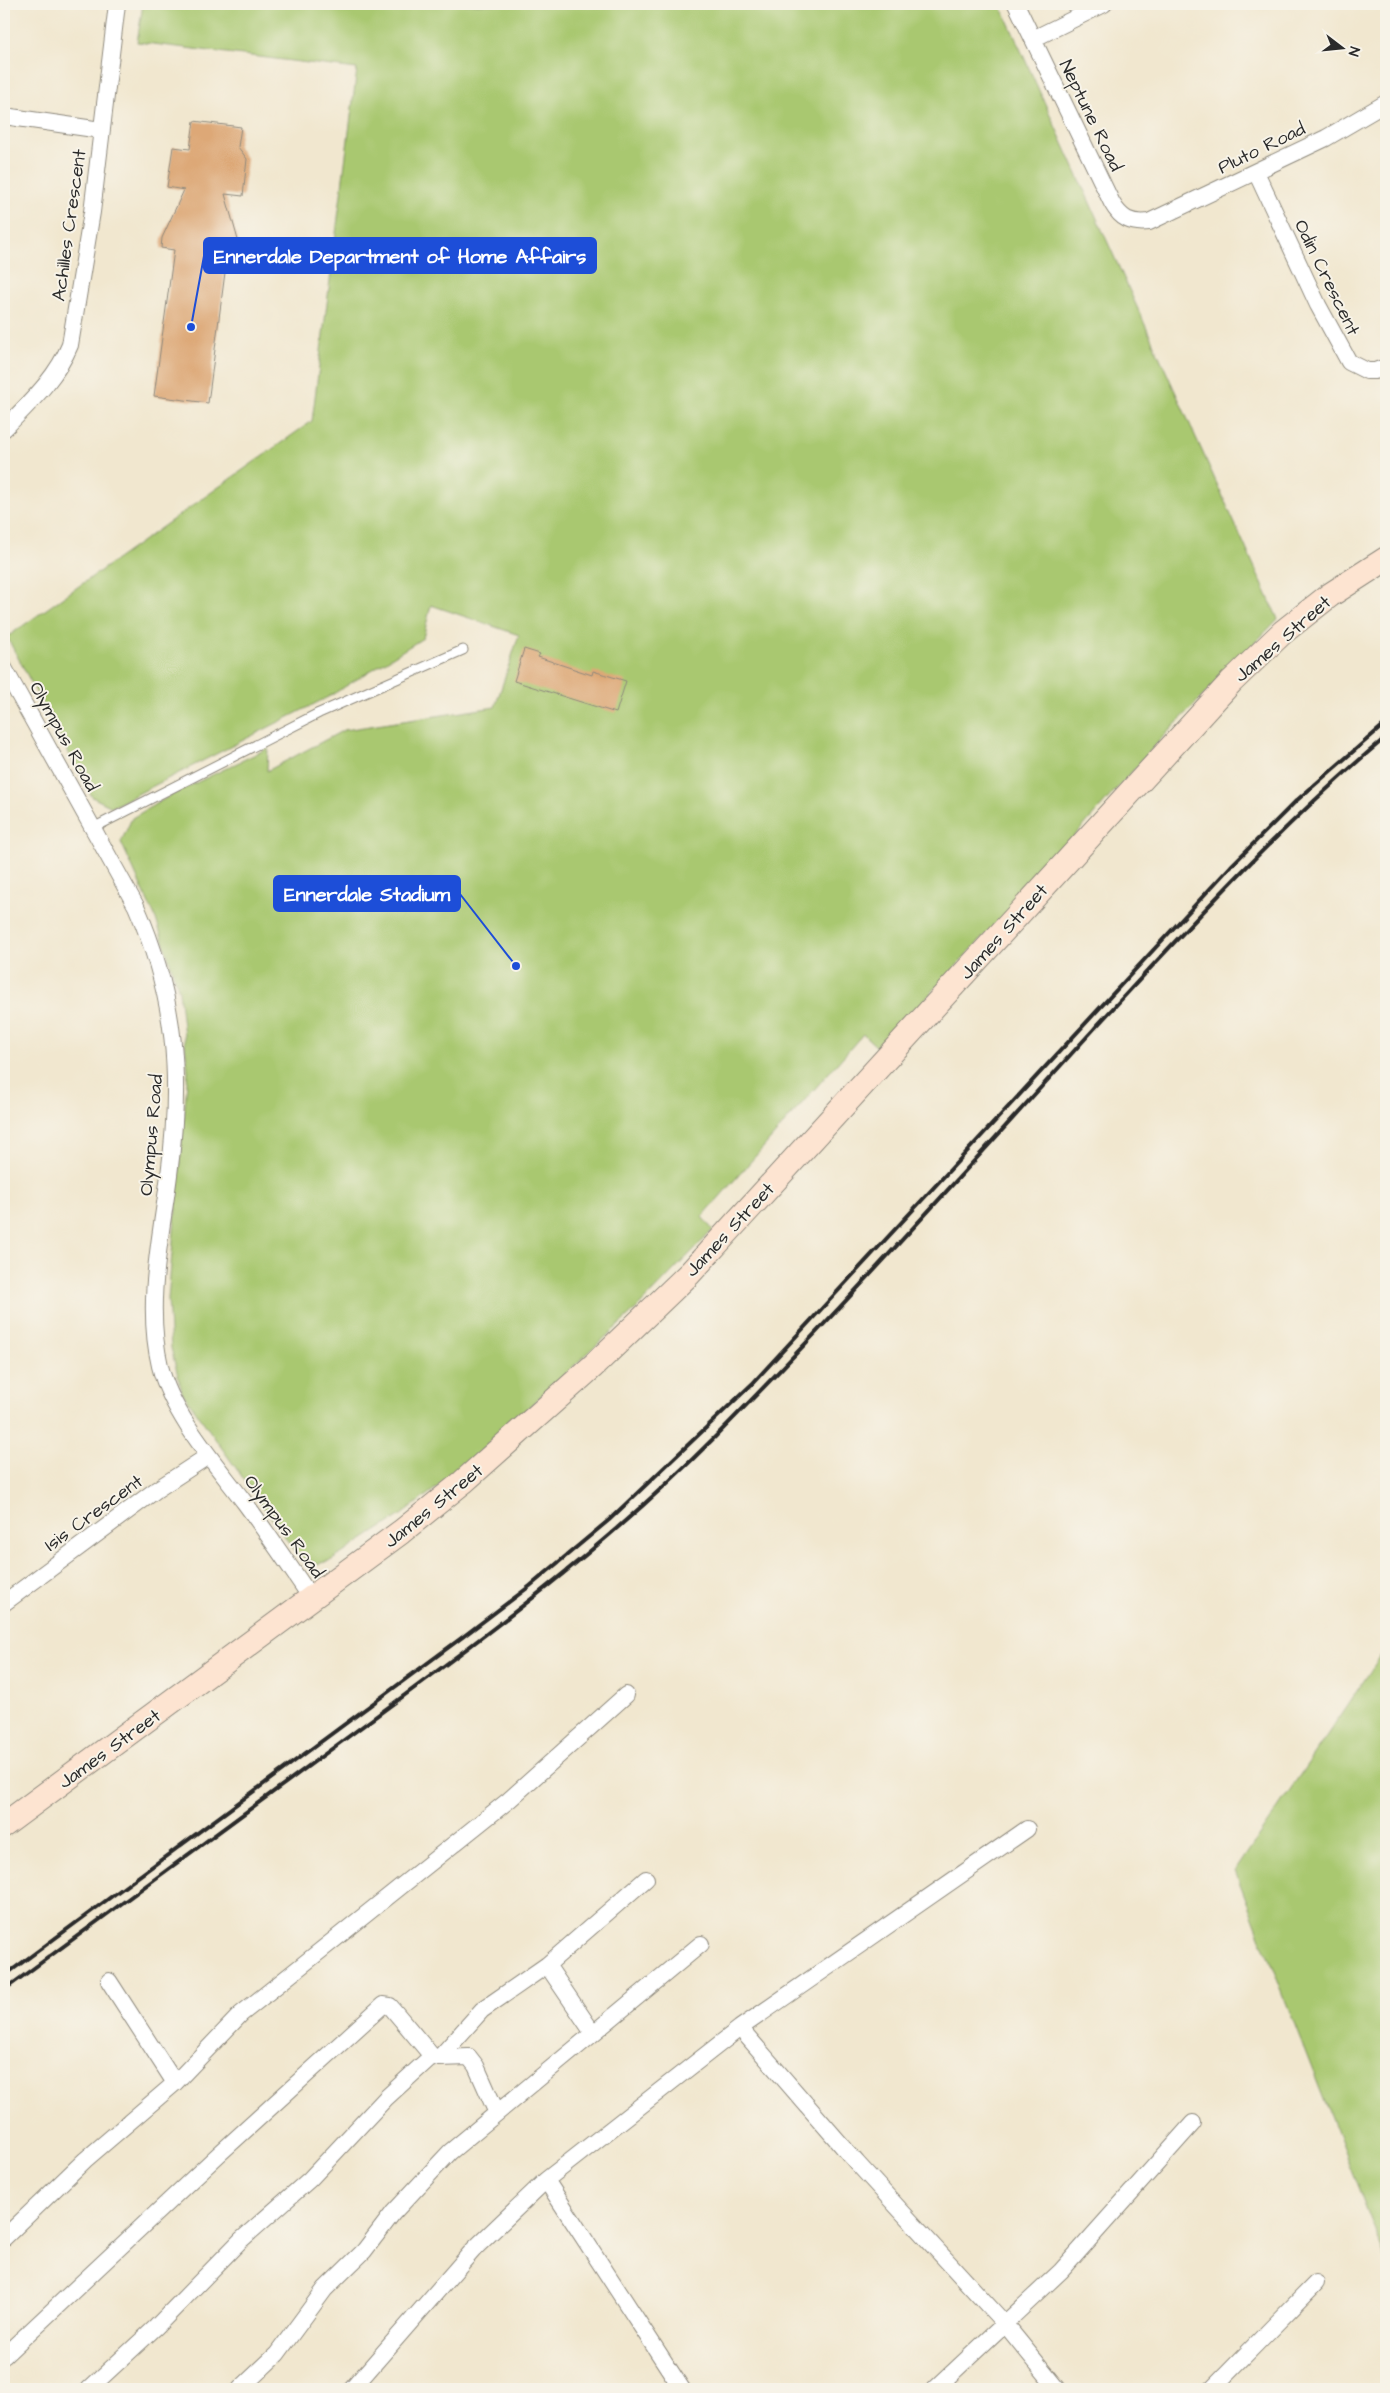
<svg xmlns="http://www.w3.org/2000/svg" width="1390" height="2393" font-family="'Architects Daughter',sans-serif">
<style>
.green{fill:#a9c870;stroke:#6a7a4e}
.building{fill:#dda877}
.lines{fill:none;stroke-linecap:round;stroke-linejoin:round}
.lane-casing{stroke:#8e897d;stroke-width:11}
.street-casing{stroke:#8e897d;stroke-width:18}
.secondary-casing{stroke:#8e897d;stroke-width:26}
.lane{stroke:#fff;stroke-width:9}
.street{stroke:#fff;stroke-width:16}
.secondary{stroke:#fde4d1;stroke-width:24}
.rail{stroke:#2b2b2b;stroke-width:4}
.labels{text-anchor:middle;stroke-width:4;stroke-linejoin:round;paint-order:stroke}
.street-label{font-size:19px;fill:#2b2b2b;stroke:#f7f3e8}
.leader{fill:none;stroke:#1d4ed8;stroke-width:2}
.callout-dot{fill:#1d4ed8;stroke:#f7f3e8;stroke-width:2}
.callout{fill:#1d4ed8;stroke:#1d4ed8;stroke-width:2}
.callout-label{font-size:20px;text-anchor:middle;font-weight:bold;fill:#fff}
</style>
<rect width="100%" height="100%" fill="#f7f3e8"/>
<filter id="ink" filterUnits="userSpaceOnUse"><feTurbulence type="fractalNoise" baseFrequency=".02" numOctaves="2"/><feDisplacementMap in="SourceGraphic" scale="10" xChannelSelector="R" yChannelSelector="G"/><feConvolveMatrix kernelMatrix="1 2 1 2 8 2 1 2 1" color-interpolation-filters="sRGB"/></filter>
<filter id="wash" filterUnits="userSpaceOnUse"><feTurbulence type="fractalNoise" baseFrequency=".0096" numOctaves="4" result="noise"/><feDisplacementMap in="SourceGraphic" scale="20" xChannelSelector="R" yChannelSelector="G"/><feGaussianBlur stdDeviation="1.12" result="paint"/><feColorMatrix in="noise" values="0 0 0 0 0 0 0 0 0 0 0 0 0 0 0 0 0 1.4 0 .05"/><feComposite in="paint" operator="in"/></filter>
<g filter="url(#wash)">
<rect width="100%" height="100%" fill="#f1e7cf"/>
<path class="green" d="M143 4H1000L1278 619 1162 738 1015 903 879 1049 863 1034 702 1217 713 1230 633 1312 462 1468 401 1515 332 1560 317 1564 299 1557 182 1392 171 1348 168 1299 188 1071 179 991 156 919 121 842 132 818 171 795 268 748 267 771 344 730 495 707 519 635 431 605 423 638 330 696 112 807 92 797 7 637 312 421 357 69 137 42Z
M1386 1648V2259L1235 1871Z"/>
<g id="blocks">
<path class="building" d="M194 121 241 127 238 147 247 159 243 196 225 194 240 247 239 258 227 257 208 403 154 396 174 250 161 248 162 238 184 190 167 187 173 147 190 149Z
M524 649 540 654 538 657 592 675 593 671 626 681 616 713 514 681Z"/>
</g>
</g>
<g filter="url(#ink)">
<use href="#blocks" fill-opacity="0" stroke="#8e897d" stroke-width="1"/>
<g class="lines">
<g class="lane-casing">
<path id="lane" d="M93 828 319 713 463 650"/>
</g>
<g class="street-casing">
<path id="street" d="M1016 4 1112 203C1121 219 1131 224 1149 222L1326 138 1386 103
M1033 39 1104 4
M4 116 101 130
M1256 172 1318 305 1349 362 1367 371H1375L1386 367
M4 429C29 403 56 379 70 345L92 212 117 4
M4 668 136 906C176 998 182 1076 169 1175 161 1238 145 1303 160 1366 172 1415 215 1463 245 1503 268 1534 290 1567 312 1599
M4 1603 156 1490 208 1456
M547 1965 593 2033
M109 1981 175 2083
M740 2028 857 2163 1005 2324 1058 2389
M439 2058 482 2010 547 1965 646 1879
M546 2180 682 2389
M4 2238 85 2160 175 2083 241 2014 509 1800 626 1695
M4 2356 218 2155 383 2005 390 2006 432 2056 439 2058 469 2057 476 2066 496 2111
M89 2389 156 2327 241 2240 310 2179 386 2098 432 2056
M240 2389 277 2354 325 2289 364 2251 393 2213 450 2152 701 1944
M352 2389 474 2249 546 2180 740 2028 1027 1829
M935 2389 1061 2271 1193 2123
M1212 2389 1316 2283"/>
</g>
<g class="secondary-casing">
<path id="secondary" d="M4 1825 401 1532 463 1482 592 1367 690 1273 1231 682 1283 632 1330 595 1386 559"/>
</g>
<use href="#lane" class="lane"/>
<use href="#street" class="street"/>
<use href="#secondary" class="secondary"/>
<path class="rail" d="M4 1976 464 1636 530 1586 609 1520 752 1384 1231 866 1296 801 1386 723
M4 1990C120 1904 236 1819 352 1734 479 1641 605 1548 716 1436 846 1305 969 1166 1094 1029 1187 928 1280 826 1386 737"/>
</g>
</g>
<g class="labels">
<g class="street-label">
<text transform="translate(1092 115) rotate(64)" y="7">Neptune Road</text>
<text transform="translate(1261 147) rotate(-26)" y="7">Pluto Road</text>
<text transform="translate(68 225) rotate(-82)" y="7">Achilles Crescent</text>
<text transform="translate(1328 277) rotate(64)" y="7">Odin Crescent</text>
<text transform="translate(1282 638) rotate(-41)" y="7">James Street</text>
<text transform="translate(65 736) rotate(61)" y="7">Olympus Road</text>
<text transform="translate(1003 931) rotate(-48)" y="7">James Street</text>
<text transform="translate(150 1135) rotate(-85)" y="7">Olympus Road</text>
<text transform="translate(729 1229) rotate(-47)" y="7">James Street</text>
<text transform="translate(433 1505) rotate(-39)" y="7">James Street</text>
<text transform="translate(93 1512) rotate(-36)" y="7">Isis Crescent</text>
<text transform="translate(285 1526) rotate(54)" y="7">Olympus Road</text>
<text transform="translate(109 1748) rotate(-36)" y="7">James Street</text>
</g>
</g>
<path class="leader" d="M191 327L204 256M516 966L460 894"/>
<g class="callout-dot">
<circle cx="191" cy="327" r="5"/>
<circle cx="516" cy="966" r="5"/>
</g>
<g class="callout">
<rect x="204" y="238" width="392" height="35" rx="5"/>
<rect x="274" y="876" width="186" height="35" rx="5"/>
</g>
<g class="callout-label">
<text x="400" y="263">Ennerdale Department of Home Affairs</text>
<text x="367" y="901">Ennerdale Stadium</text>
</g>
<rect width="1390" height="2393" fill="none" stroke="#f7f3e8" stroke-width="20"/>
<g transform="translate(1342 48) rotate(106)" stroke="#f7f3e8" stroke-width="4" paint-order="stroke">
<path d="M0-4L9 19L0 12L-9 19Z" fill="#2b2b2b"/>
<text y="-8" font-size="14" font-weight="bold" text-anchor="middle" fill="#2b2b2b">N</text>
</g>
</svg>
